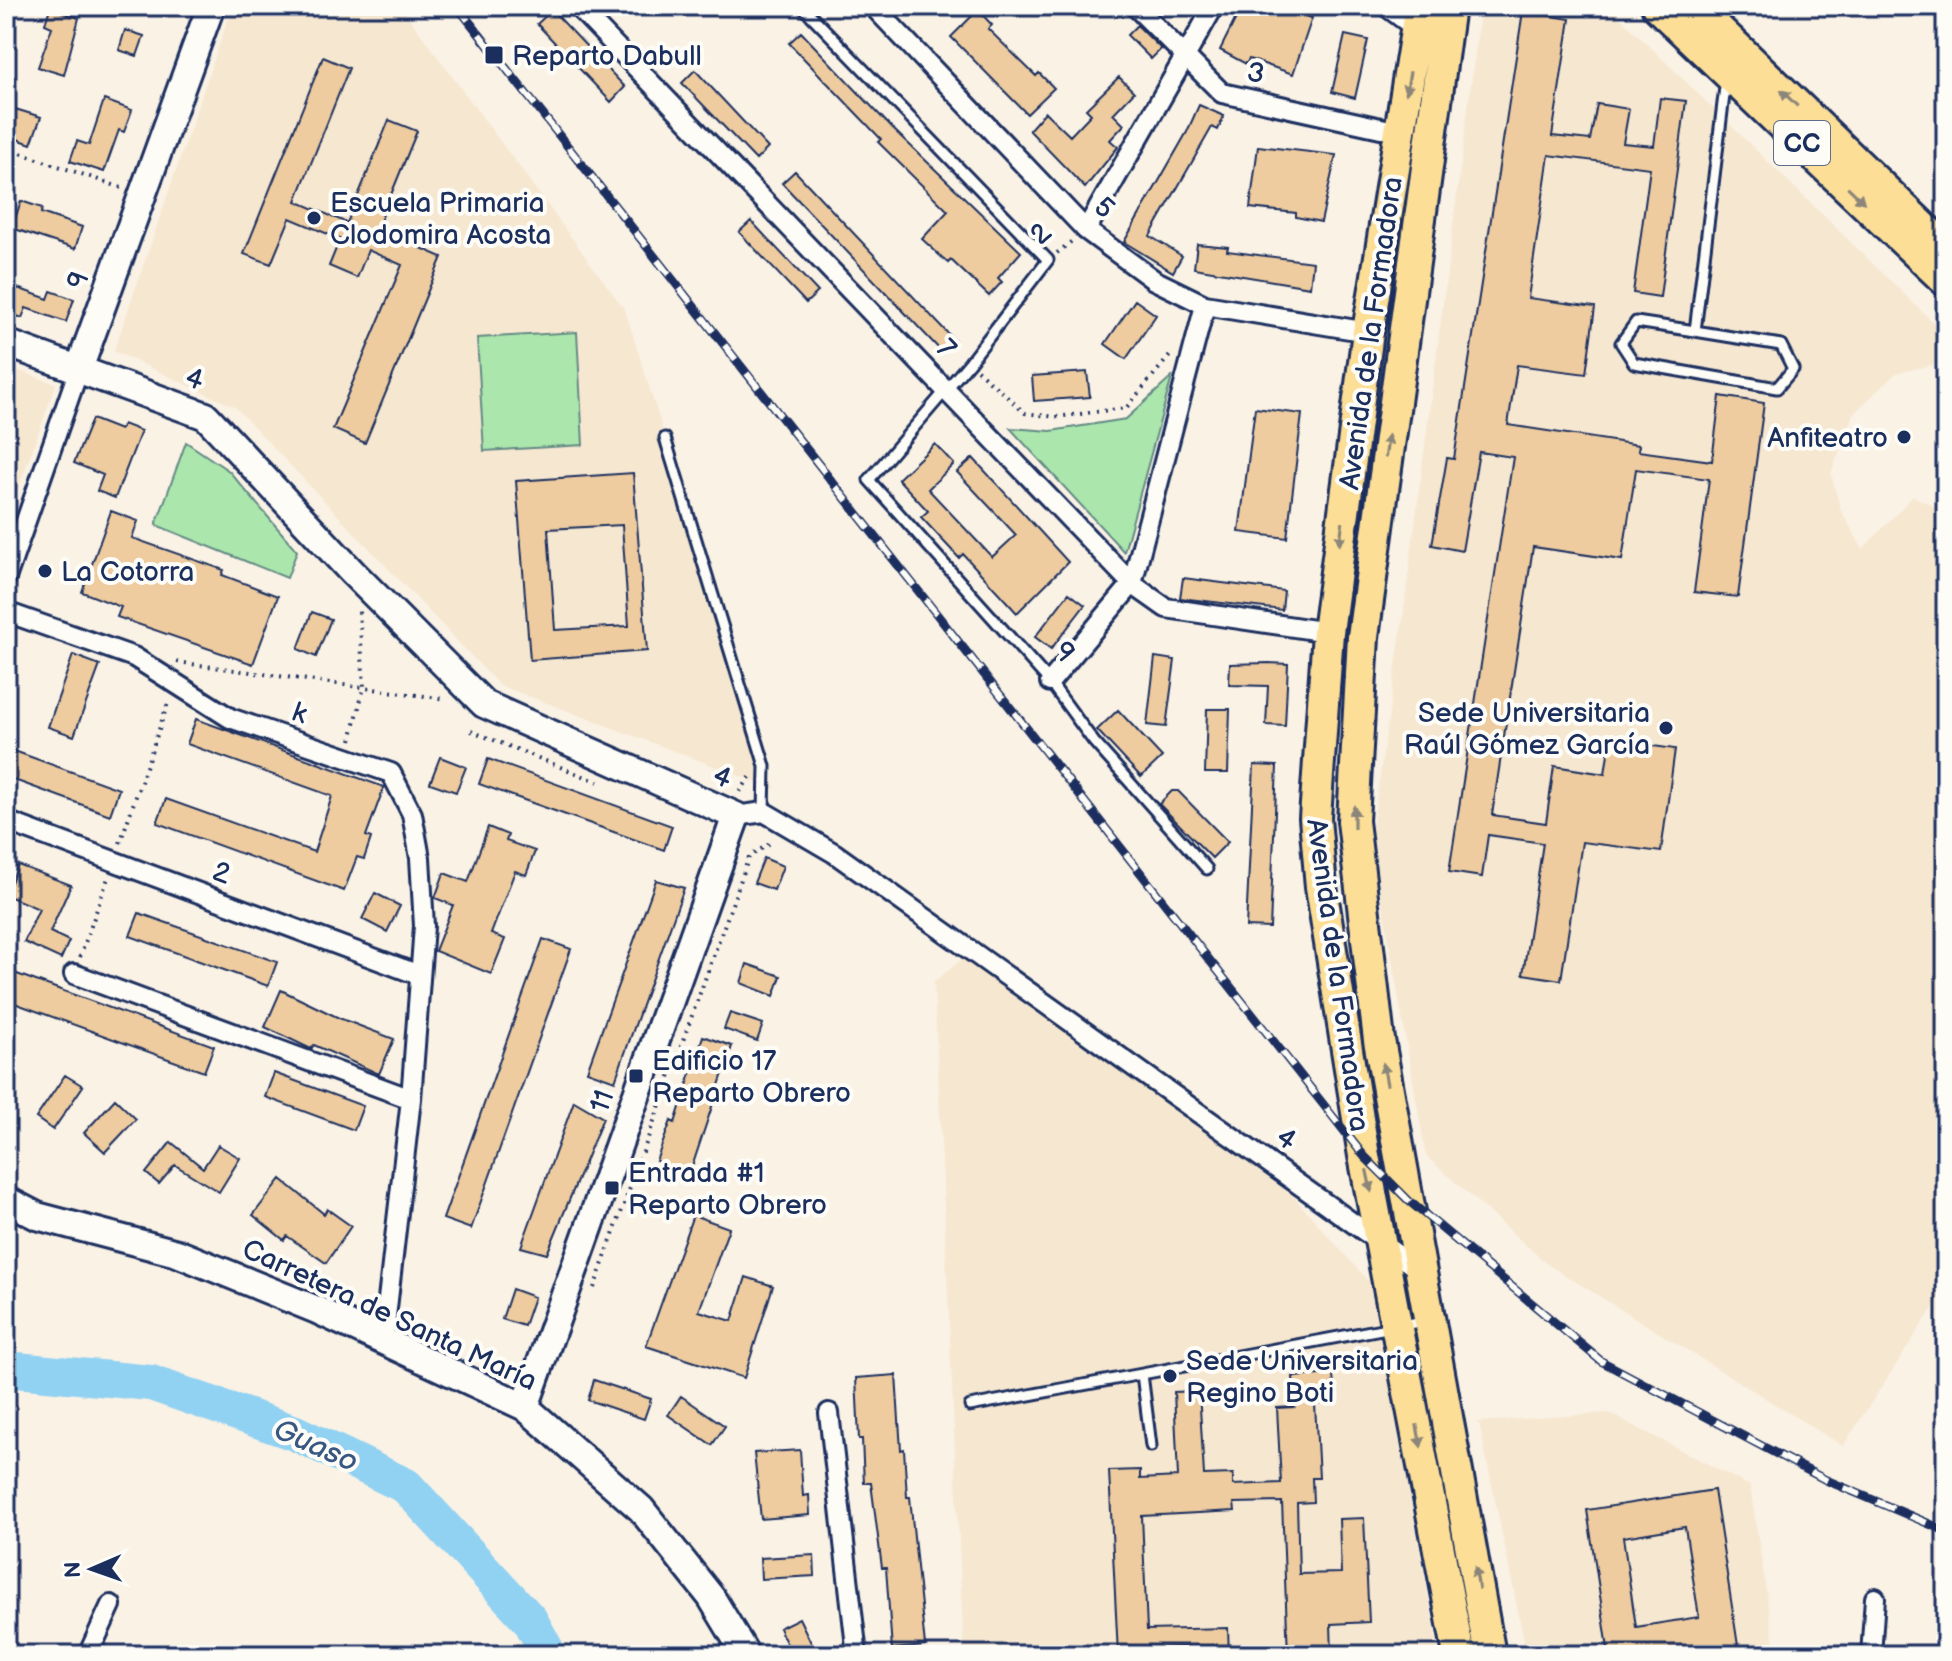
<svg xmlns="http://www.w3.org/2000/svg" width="1952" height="1661" font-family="'Balsamiq Sans',sans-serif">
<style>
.built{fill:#f6e7d0}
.green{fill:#abe6ac;stroke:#638a85;stroke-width:2}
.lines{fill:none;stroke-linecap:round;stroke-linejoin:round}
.river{stroke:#91d1f2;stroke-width:36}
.building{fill:#eecc9f;stroke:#1b2f5e;stroke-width:2;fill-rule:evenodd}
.lane-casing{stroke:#1b2f5e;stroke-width:15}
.street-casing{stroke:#1b2f5e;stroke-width:24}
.secondary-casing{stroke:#1b2f5e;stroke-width:32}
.primary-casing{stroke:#1b2f5e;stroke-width:36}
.path{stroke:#1b2f5e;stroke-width:4;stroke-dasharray:2 6;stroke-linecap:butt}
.lane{stroke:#fdfcf7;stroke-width:9}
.street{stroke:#fdfcf7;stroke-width:18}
.secondary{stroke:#fdfcf7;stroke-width:26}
.primary{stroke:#fcde96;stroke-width:30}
.rail-casing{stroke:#1b2f5e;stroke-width:9}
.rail{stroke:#fdfcf7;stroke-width:6;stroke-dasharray:18;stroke-linecap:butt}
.oneway{fill:#8c867a}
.poi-dot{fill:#1b2f5e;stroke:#fdfcf7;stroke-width:3}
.labels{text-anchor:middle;stroke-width:8;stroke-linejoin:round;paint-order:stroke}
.shield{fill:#fdfcf7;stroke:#5f6c8c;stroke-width:2}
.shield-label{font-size:26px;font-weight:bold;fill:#1b2f5e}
.poi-label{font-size:28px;fill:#1b2f5e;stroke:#fdfcf7;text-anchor:start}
.street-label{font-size:28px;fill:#1b2f5e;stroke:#fdfcf7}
.water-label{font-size:30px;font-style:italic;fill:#385883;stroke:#fdfcf7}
</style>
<rect width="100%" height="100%" fill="#faf2e5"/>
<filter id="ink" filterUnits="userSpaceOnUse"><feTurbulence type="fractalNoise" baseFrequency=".0125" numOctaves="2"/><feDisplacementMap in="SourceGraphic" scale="16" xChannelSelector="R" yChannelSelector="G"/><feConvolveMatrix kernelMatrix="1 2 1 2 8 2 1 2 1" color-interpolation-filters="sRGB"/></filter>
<g filter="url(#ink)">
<path class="built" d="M252 6H400L625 310 775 789 499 685 235 407 114 351 228 19Z
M1481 6H1608L1946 335V362L1896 373 1853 414 1831 474 1841 511 1863 549 1913 496 1946 512V1288L1843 1446 1547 1264 1426 1156 1371 837 1403 618Z
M6 366 56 384 6 522Z
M965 957 1292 1195 1371 1284 1439 1655H964L934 982Z
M1609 1413 1750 1486 1776 1655H1527L1479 1422Z"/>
<path class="green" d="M577 332 583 445 484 451 477 338Z
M1172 377 1124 552 1010 428 1051 431 1126 419Z
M186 442 229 471 297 551 287 578 156 525Z"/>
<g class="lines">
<path class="river" d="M6 1369 151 1383 295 1433 406 1486 530 1620 549 1655"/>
</g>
<path class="building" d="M1242 6H1275L1312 18 1293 74 1249 59 1246 64 1220 50Z
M50 8 79 18 64 75 38 67 52 27 45 24Z
M552 10 625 87 611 102 537 24Z
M978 10 992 25 988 29 1036 76 1039 73 1054 88 1027 114 951 37Z
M1523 11 1570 19 1552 136 1590 140 1597 104 1629 109 1623 143 1654 146 1660 98 1686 101 1660 297 1633 293 1650 168 1549 155 1528 298 1595 307 1586 374 1517 365 1508 425 1639 445 1638 451 1712 461 1720 396 1764 403 1738 597 1694 592 1709 479 1636 469 1622 560 1533 547 1492 815 1546 823 1554 766 1605 774 1610 740 1675 749 1661 852 1582 842 1561 980 1523 974 1543 843 1488 835 1482 877 1449 872 1513 457 1479 452 1462 551 1432 545 1447 458 1454 459Z
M1137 25 1161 49 1151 59 1127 35Z
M125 30 144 36 137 56 119 50Z
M801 32 892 128 1021 252 998 278 1002 282 989 296 951 260 948 263 922 239 948 211 878 142 881 139 789 43Z
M1345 35 1368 40 1355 98 1332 92Z
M323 57 349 68 296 201 347 223 389 120 417 131 377 229 442 257 365 443 333 429 402 265 368 250 357 278 329 266 340 239 290 218 271 264 244 254Z
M695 70 768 148 756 160 682 83Z
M1119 77 1134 92 1113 114 1124 125 1110 140 1118 147 1085 188 1029 130 1045 112 1070 136 1091 114 1086 109Z
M104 100 132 110 124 132 119 130 104 172 70 161 77 141 89 145Z
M1199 105 1224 116 1218 130 1212 127 1150 236 1182 256 1173 272 1124 242 1187 132Z
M12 108 41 117 31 144 6 135Z
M1258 146 1336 155 1321 222 1296 217V213L1250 208Z
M795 171 955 341 943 353 782 183Z
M21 201 42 208 41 213 82 227 75 249 12 228Z
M751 221 818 292 806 303 739 232Z
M1197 244 1228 247 1227 251 1313 262 1310 287 1194 268Z
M6 284 48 299 51 291 74 299 66 322 26 308 22 318 6 312Z
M1135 300 1156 315 1126 359 1105 344Z
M1087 372 1090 397 1034 401 1032 376Z
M1255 408 1302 414 1287 538 1239 532Z
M92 419 120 430 123 424 141 431 115 498 97 491 103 475 74 463Z
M935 444 954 464 928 489 992 557 1016 535 957 472 973 458 1068 562 1017 613 963 554 959 558 921 517 928 511 898 479Z
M633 473 647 651 530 660 516 481ZM622 525 629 626 555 630 548 529Z
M111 511 138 521 132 538 224 570 222 575 278 596 253 664 117 617 121 607 82 592Z
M1183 578 1284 591 1282 610 1180 598Z
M1069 593 1085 605 1051 649 1035 637Z
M312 612 331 619 316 657 298 649Z
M73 655 100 665 74 736 48 727Z
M1155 657 1175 660 1166 727 1147 725Z
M1269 663 1288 664 1285 726 1266 725 1268 686 1229 685 1230 664Z
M1207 709H1230L1228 773H1205Z
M1118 710 1162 757 1141 777 1097 730Z
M196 719 384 787 366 836 371 838 364 859 357 857 344 891 157 823 166 799 314 852 332 796 187 744Z
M6 748 119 789 110 815 6 777Z
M440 757 466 767 456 792 430 783Z
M488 759 672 826 664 850 479 784Z
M1254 765 1277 766 1270 928 1246 927Z
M1172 791H1178L1228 842 1212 858 1159 804Z
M488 827 508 835 506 841 535 851 526 875 515 871 491 934 505 939 491 974 435 951 453 905 435 898 444 873 468 882Z
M764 858 783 866 774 890 754 883Z
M18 865 71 885 50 932 69 941 61 959 24 942 39 909 6 895Z
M656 880 684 888 615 1081 587 1071Z
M375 893 400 906 387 932 362 919Z
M139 913 277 962 268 986 130 936Z
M543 939 571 949 471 1229 443 1219Z
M747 964 781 976 774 996 741 983Z
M6 970 214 1046 204 1072 6 1000Z
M281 990 339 1018 394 1039 379 1074 314 1045 311 1049 265 1027Z
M730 1013 763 1024 757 1041 724 1029Z
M703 1036 732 1046 690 1173 656 1161 671 1121 675 1123Z
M274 1073 363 1106 354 1130 265 1097Z
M65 1075 83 1086 53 1130 36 1118Z
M115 1099 136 1119 105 1152 84 1133Z
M574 1101 603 1118 547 1254 521 1247Z
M171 1142 203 1168 218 1145 240 1158 219 1192 175 1165 159 1184 146 1173Z
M281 1179 324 1214 327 1209 351 1226 326 1263 287 1236 284 1240 253 1215Z
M693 1215 729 1228 699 1311 732 1321 746 1277 773 1286 744 1378 646 1346Z
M512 1289 534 1297 524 1326 502 1319Z
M1333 1374 1335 1403 1315 1404 1319 1478H1312L1313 1502 1297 1503 1299 1574 1341 1573 1339 1519 1364 1518 1369 1622 1331 1624 1332 1655H1288L1282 1502 1234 1503 1235 1511 1142 1516 1147 1630 1228 1628 1229 1655H1213L1212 1646 1148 1648 1149 1655H1118L1109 1471 1140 1470V1479L1178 1477 1174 1392 1199 1391 1204 1475 1233 1474V1485L1281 1483 1277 1408 1295 1407 1293 1377Z
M896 1375 901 1450 904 1449 907 1497H910L925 1646 892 1649 886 1568H882L871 1483H864L862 1439H859L856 1378Z
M594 1380 651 1399 644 1419 588 1400Z
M681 1396 725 1426 712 1445 668 1415Z
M800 1450 803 1496 809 1495 810 1515 761 1519 754 1453Z
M1714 1490 1739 1652 1609 1655 1587 1510ZM1685 1527 1699 1617 1636 1627 1623 1537Z
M814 1555 815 1576 761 1579 760 1558Z
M799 1618 817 1655H792L779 1628Z"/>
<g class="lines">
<g class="lane-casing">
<path id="lane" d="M802 6 1048 260 969 363 869 480 1050 682 1094 742 1207 869
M1695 331 1636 322 1621 343 1634 363 1777 388 1793 369 1781 345 1695 331 1726 79
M665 438 765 766 764 812
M970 1406 1142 1374
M1151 1446 1142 1374 1424 1321"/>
</g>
<g class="street-casing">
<path id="street" d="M577 6 1132 584 1166 608 1328 632
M873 6 1086 230 1154 280 1205 305 1368 332
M1135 6 1222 93 1399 132
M1386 6 1422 33
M1086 230 1214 6
M6 578 79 369
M6 612 134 657 230 718 391 773 412 814 420 858 424 926 411 1099 383 1343
M1050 682 1132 584 1205 305
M736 816 764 812 834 853 1423 1273
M6 821 419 975
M74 974 411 1099
M829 1413 857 1655
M88 1655 111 1605
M1871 1655 1875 1598"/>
</g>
<g class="secondary-casing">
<path id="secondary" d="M6 343 206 416 353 573 484 704 736 816 525 1407
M79 369 211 6
M6 1200 37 1216 177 1253 317 1310 525 1407 641 1509 711 1597 746 1655"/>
</g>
<g class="primary-casing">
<path id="primary" d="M1420 6 1368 332 1328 632 1315 818 1321 887 1364 1156 1459 1655
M1449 6 1363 637 1353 821 1379 1040 1490 1655
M1657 6 1946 281
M1694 6 1946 249"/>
</g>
<path class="path" d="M6 43 19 6
M6 148 122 188
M1057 253 1072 241
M977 370 1025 413 1056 417 1126 408 1173 352
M177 662 446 699
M471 731 598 782
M351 740 364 687 359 611
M740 792 750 777
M120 843 169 700
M80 957 108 878
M594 1288 749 857 772 842"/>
<use href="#lane" class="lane"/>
<use href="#street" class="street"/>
<use href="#secondary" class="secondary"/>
<use href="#primary" class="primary"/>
<g class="rail-casing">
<path id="rail" d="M457 6 1364 1156 1409 1201 1601 1361 1826 1480 1946 1531"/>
</g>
<use href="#rail" class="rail"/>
</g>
<defs><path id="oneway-solid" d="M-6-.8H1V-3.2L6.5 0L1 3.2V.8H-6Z" transform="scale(2)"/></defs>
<g class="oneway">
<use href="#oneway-solid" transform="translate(1408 83) rotate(100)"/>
<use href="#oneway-solid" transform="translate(1789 98) rotate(-136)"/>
<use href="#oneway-solid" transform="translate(1856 195) rotate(44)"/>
<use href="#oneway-solid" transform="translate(1387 446) rotate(-82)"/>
<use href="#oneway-solid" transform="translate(1341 534) rotate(98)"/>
<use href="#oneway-solid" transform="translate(1354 817) rotate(-90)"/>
<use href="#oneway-solid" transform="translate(1385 1074) rotate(-100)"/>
<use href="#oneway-solid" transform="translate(1369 1181) rotate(78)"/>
<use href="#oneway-solid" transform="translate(1419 1436) rotate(79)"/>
<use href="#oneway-solid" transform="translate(1477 1578) rotate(-100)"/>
</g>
</g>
<g class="poi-dot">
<rect x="484" y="45" width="20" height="20" rx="4"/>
<circle cx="314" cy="218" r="8"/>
<circle cx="1904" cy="437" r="8"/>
<circle cx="45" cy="571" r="8"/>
<circle cx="1666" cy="728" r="8"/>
<rect x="628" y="1068" width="16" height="16" rx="4"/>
<rect x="604" y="1180" width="16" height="16" rx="4"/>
<circle cx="1170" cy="1376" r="8"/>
</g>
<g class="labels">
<rect class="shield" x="1774" y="121" width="56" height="44" rx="6"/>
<g class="shield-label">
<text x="1802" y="152">CC</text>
</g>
<g class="poi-label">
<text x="512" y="65">Reparto Dabull</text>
<text x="330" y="212">Escuela Primaria<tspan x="330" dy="32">Clodomira Acosta</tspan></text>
<text x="1888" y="447" text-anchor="end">Anfiteatro</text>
<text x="61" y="581">La Cotorra</text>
<text x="1650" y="722" text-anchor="end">Sede Universitaria<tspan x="1650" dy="32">Raúl Gómez García</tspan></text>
<text x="652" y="1070">Edificio 17<tspan x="652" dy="32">Reparto Obrero</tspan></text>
<text x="628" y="1182">Entrada #1<tspan x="628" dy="32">Reparto Obrero</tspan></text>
<text x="1186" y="1370">Sede Universitaria<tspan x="1186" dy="32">Regino Boti</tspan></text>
</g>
<g class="street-label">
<text transform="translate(1256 72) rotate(12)" y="10">3</text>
<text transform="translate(1105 207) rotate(42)" y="10">5</text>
<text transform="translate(1040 233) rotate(-42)" y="10">2</text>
<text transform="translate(77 280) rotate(-70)" y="10">9</text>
<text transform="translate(1370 333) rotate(-82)" y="10">Avenida de la Formadora</text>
<text transform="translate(947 348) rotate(46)" y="10">7</text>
<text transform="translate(195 378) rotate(20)" y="10">4</text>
<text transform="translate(1065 651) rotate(49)" y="10">9</text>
<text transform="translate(300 712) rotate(19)" y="10">k</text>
<text transform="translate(723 776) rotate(24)" y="10">4</text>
<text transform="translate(222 872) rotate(20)" y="10">2</text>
<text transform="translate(1339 975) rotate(82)" y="10">Avenida de la Formadora</text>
<text transform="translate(601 1101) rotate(-70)" y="10">11</text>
<text transform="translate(1287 1138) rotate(36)" y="10">4</text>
<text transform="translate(390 1314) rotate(25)" y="10">Carretera de Santa María</text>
</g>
<g class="water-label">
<text transform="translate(316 1445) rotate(24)" y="10">Guaso</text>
</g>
</g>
<rect width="1952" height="1661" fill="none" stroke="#fdfcf7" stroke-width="32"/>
<rect x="16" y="16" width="1920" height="1629" fill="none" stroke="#1b2f5e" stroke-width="3" filter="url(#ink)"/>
<g transform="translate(92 1569) rotate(268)" stroke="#fdfcf7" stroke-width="6" paint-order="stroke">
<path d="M0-6L14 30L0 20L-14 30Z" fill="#1b2f5e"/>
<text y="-12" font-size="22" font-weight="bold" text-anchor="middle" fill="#1b2f5e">N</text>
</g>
</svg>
